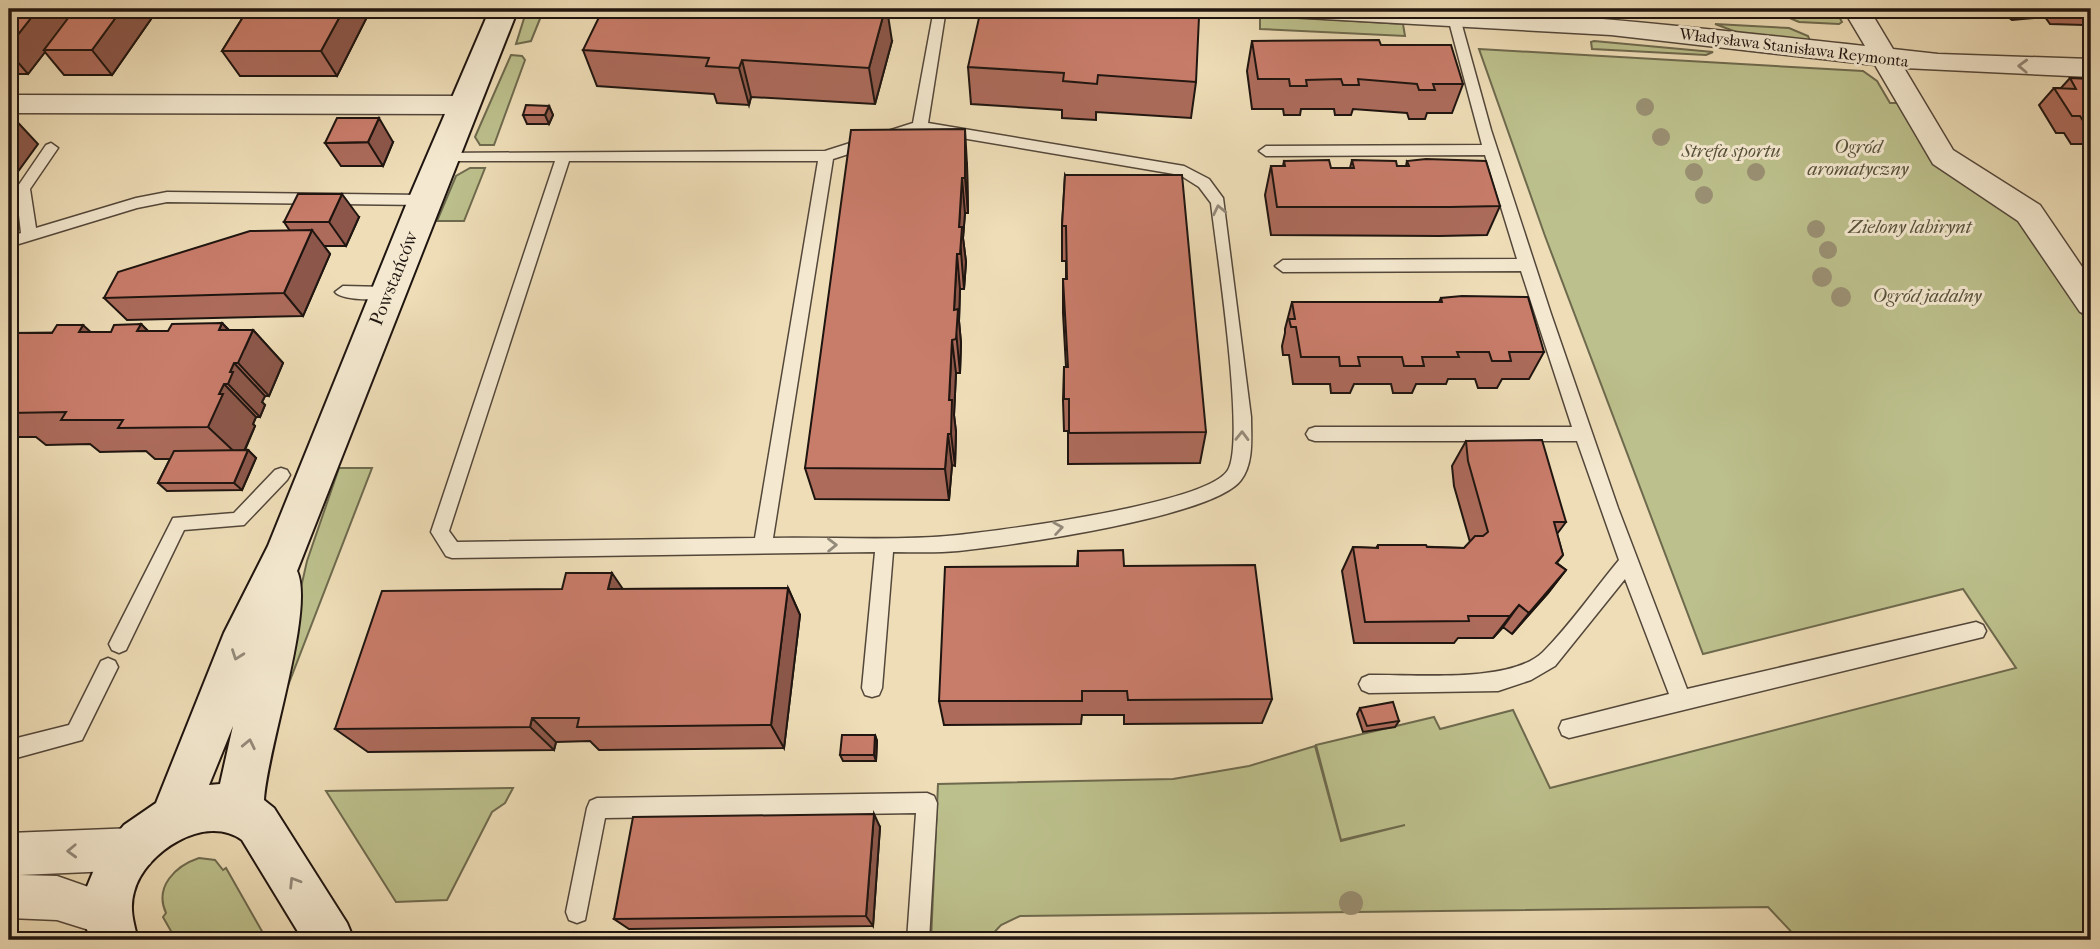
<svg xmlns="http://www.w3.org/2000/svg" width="2100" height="949" font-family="'IM FELL French Canon',serif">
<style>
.green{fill:#bcc08c;stroke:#6e6a4e;stroke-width:2}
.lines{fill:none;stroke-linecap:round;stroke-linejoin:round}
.lane-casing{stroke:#53473a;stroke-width:3}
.street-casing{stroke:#53473a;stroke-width:3}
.secondary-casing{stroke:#1f1510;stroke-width:4}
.lane{fill:#f4e9d0;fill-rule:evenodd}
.street{fill:#f4e9d0;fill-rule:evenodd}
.secondary{fill:#f4e9d0;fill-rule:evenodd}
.tree{fill:#9a9073}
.wall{fill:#ac6b5b;stroke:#1f1510;stroke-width:2}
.shaded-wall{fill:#8c574a;stroke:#1f1510;stroke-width:2}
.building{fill:#c87c6a;stroke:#1f1510;stroke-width:2}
.oneway{stroke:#948a7a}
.labels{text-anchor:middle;stroke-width:6;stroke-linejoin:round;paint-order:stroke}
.far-street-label{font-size:16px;fill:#1f1510;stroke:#f4e9d0}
.park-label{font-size:19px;font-style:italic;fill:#56513b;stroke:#f4e9d0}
.street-label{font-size:19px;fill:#1f1510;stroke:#f4e9d0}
</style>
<rect width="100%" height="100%" fill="#eeddb7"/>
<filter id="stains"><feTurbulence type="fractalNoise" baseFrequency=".00286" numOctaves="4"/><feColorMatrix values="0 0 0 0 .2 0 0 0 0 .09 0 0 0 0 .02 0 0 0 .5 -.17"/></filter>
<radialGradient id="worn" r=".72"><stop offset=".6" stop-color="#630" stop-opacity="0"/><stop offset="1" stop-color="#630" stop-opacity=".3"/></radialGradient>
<path class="green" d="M527 9H544L531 41 516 44Z
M1768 9H1844L1846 12 1837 13 1842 22 1839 24 1799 22Z
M1260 15 1403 24 1405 36 1260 29Z
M1715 24 1789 28 1808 36 1810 41 1739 33Z
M1594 41 1713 52 1706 55 1592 49 1591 42Z
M1479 49 1863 71 1877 81 1890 103H1900L2016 217 2091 327V940H1799L1768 907 1020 916 1001 925 987 940H931L938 784 1173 779 1249 766 1315 746 1341 841 1405 825 1341 840 1316 745 1434 717 1440 729 1513 710 1550 788 2016 668 1963 589 1703 654 1545 236Z
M511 55 522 56 525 60 494 145H480L475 137Z
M470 168H485L464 221H437L456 176Z
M339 468H372L282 701 275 702 307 561Z
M513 788 505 803 492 812 447 900 396 902 326 791Z
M199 858 215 860 223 870 226 868 267 940H176L163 917 166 913C154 887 175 866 199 858Z"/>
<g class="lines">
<g class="lane-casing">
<path id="lane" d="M934 9H946L928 123 1184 166 1209 179 1223 198 1251 417C1251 437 1254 463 1241 480 1214 517 1009 546 958 551 937 553 915 552 893 552L882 688 879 695 872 697 865 695 862 688 875 552 452 558 446 556 431 532 555 161H442L435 156 437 153 825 151 913 123ZM920 131 1180 175 1199 187 1211 203C1216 248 1246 440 1228 470 1208 504 1003 530 958 535 900 541 833 537 773 538L833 159ZM569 161H818L755 538 457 542 449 531Z
M1454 14 1460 18 1491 130 1551 314 1618 508 1687 689 1976 622 1983 625 1986 631 1983 637 1569 738 1562 735 1559 728 1562 721 1669 694 1625 579 1555 666 1531 680 1498 691 1369 693 1362 690 1359 684 1362 678 1369 675C1414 674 1510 684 1543 652 1570 625 1594 590 1619 560L1577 441H1315L1309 439 1306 434 1309 429 1315 427H1572L1521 271 1283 272 1275 266 1283 260 1517 259 1485 155 1266 156 1259 151 1266 146 1482 145 1448 18Z
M51 143 58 148 30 189 36 228 136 198 167 192 424 195 431 200 424 205 167 202 137 208 9 247V237L21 233 16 189 46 145Z
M343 286 387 287 395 293C388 302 342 301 335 292Z
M281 468 287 470 290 475 287 480 244 525 184 530 126 650 119 653 112 650 109 644 112 638 173 518 234 513 275 470Z
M108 658 115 661 118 667 82 740 9 760V740L69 725 101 661Z
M927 793 934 796 937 803 929 940H907L916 813 605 818 585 920 577 923 569 920 566 912 587 808 590 801 597 798Z"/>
</g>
<g class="street-casing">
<path id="street" d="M1275 9C1472 0 1669 25 1865 46L1843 9H1869L1893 49 1938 54 2091 59V77L1904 68 1953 150 2040 205 2091 280V316L2080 312 2018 221 1933 164 1875 65 1611 35 1288 17 1279 15Z
M9 95 464 96 474 98 478 105 474 112 464 114 9 113Z
M135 828 150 834 156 849 150 864 135 870 20 875 57 876 120 898 127 913 120 928 105 935 57 920 9 918V833Z"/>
</g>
<g class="secondary-casing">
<path id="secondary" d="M490 9H518L297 571C315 609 267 748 264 800L274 808 347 923 354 940H303L242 840C206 813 144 852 134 892 129 909 134 924 138 940H90L83 915 86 889 93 872 105 848 124 825 156 803 224 633 268 546 408 200ZM233 726 220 784 209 785Z"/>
</g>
<use href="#lane" class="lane"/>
<use href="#street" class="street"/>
<use href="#secondary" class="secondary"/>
</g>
<g class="tree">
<circle cx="1645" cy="107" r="9"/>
<circle cx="1661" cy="137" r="9"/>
<circle cx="1694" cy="172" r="9"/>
<circle cx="1756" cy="172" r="9"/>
<circle cx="1704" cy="195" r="9"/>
<circle cx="1816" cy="229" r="9"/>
<circle cx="1828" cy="250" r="9"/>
<circle cx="1822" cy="277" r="10"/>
<circle cx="1841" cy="297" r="10"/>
<circle cx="1351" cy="903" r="12"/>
</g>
<path class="wall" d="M9 9H158L112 75H64L45 52 28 74H9Z
M248 9H371L337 76H240L222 51Z
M1997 9H2091V17L2084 25 2050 24 2045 17 2012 20Z
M1075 13 1196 82 1191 118 1096 112V120L1062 118V110L971 104 968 67Z
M892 41 875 104 751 97 749 105 717 103 714 94 597 86 583 50Z
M1252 41 1381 45 1463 84 1452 113H1427L1425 119H1409L1407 113 1353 109 1351 115H1335L1334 109H1301L1300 115H1284L1283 109H1252L1247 71Z
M2070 78 2091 79V144H2071L2064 133H2056L2039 105 2054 88H2061Z
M549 106 553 115 549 124H527L523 115Z
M393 142 383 166H341L325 143Z
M1352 160 1397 166H1406L1407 161 1500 206 1487 235 1439 236 1271 235 1265 195 1271 166H1283L1284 161 1331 168H1350Z
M967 165 968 213H965L963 238 966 262 964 289H960L959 321 961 343 960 373H956L954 415 956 432 955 466 952 465 949 500 815 499 805 468Z
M1065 175 1206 432 1200 463 1068 464V431H1064L1063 400 1064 367H1066L1063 313V279H1066V261H1062V226Z
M359 217 346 246H324L330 254 303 316 127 320 104 298 290 231 284 222Z
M1441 298 1544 352 1529 379H1502L1497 388H1478L1475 379H1448L1446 384H1416L1412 393H1393L1391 384H1354L1350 393H1331L1330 384H1293L1289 355H1283L1282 346 1285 333V329L1292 302H1439Z
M222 323 229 330H253L283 363 269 396H265L262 402 265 405 260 417H256L253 424 255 426 245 450H248L256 458 242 490 167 491 158 483 170 459H155L146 451 100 452 90 444 46 445 36 437H9V333L111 332 141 324 148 331H168Z
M1466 441 1566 522 1557 534 1563 555 1557 563 1566 570 1548 593 1512 634 1503 627 1493 638H1458L1454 643H1354L1342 571 1353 547 1376 548 1378 545 1464 548 1470 542 1454 486 1452 466Z
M1078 551 1124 566 1272 699 1262 723 1124 724V715H1082L1081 724 944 725 939 701 1077 566Z
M788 588 800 615 784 748 599 750 590 741 556 742 554 750 368 752 335 729 622 589Z
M1360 708 1399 721 1395 727 1363 732 1357 714Z
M875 735 877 741 876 761H843L840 755Z
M880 827 873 926 629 929 614 919Z"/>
<path class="shaded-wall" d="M38 9H77L44 50 45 52 28 74 9 52V46Z
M122 9H158L112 75 92 50Z
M344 9H371L337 76 321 51Z
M885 9H887L892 41 875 104 869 68Z
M742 60 751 97 749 105 739 68Z
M549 106 553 115 549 124 545 115Z
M9 113 38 144 9 184Z
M379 118 393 142 383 166 368 142Z
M965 129 967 165 968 213 965 178Z
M962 178 965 213 963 238 966 262 964 289 959 227Z
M342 194 359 217 346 246 329 222Z
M312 230 330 254 303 316 284 293Z
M957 254 960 289 959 321 961 343 960 373 954 310Z
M222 323 245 348 253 330 283 363 269 396 238 363 219 330Z
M141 324 175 358 137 331Z
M83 325 119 358 79 332Z
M952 340 956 373 954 415 956 432 955 466 951 434 949 400Z
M234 363 265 396 262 402 265 405 260 417 228 384 230 372Z
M224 384 256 417 253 424 255 426 241 458 208 427 219 394Z
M948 434 952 465 949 500 945 469Z
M248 450 256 458 242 490 234 483Z
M1566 570 1548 593 1512 634 1529 613Z
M612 573 631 601 608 589Z
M788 588 800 615 784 748 771 725Z
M1519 605 1503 627 1493 638 1510 616Z
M532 718 556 742 554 750 530 727Z
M875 735 877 741 876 761 874 755Z
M874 814 880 827 873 926 866 916Z"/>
<path class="building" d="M9 9H38L9 46Z
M75 9H122L92 50H44Z
M248 9H344L321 51H222Z
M603 9H885L869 68 742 60 739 68 706 66 709 58 583 50Z
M981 9H1075L1074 13 1104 15V11L1199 17 1196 82 1098 75 1097 84 1063 81 1064 73 968 67Z
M1379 40 1381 45H1451L1463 84H1433L1435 90H1419L1417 84 1358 79 1359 85H1343L1341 79 1306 80 1307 86H1290L1289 79H1258L1252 41Z
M2070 78 2091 79V127H2087L2080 116H2072L2054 88 2076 89Z
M526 105 549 106 545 115H523Z
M337 118H379L368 142 325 143Z
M965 129V178H962L959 227H962L960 254H957L954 310 958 309 956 339 952 340 949 400H952L951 434H948L945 469 805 468 851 130Z
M1426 159 1486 161 1500 206 1450 207H1277L1271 166H1285L1284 161 1329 160 1331 168H1354L1352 160 1396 161 1397 166H1409L1407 161Z
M1065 175H1182L1206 432 1069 433V399H1064V367H1068L1063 279H1067L1066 226H1062Z
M298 194H342L329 222H284Z
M312 230 284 293 104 298 118 272 250 231Z
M1462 296 1528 297 1544 352H1509L1511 361H1492L1489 352H1457L1459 357H1422L1424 366H1404L1402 357H1358L1360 366H1340L1339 357H1301L1296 327H1291L1289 319H1295L1292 302H1442L1441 298Z
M222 323 219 330H253L238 363H234L230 372H233L228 384H224L219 394H223L208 427 118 428 123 420H61L66 412 9 413 10 404H9V333H52L57 325H83L79 332H111L114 325 141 324 137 331H168L172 324Z
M1542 440 1566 522H1554L1563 555 1556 563 1566 570 1529 613 1519 605 1510 616H1468L1469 621 1365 622 1353 547 1378 548V545H1426L1427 547 1464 548 1475 536H1483L1488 532 1468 461 1466 441Z
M248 450 234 483H158L174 451Z
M1123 550 1124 566 1255 565 1272 699 1128 700 1127 691H1082V701H939L945 567 1078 566V551Z
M566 573H612L608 589 788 588 771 725 577 727 579 718H532L530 727 335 729 382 591 562 589Z
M1393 702 1399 721 1367 726 1360 708Z
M842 735H875L874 755H840Z
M874 814 866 916 614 919 633 817Z"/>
<defs><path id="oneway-chevron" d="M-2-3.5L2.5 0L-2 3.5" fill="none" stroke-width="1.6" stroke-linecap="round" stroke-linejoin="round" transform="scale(1.75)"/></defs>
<g class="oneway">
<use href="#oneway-chevron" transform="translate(2023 66) rotate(-178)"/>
<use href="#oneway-chevron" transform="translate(1219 210) rotate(-102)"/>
<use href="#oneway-chevron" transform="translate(1242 436) rotate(-89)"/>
<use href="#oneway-chevron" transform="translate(1058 528) rotate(-9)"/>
<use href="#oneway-chevron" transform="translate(832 545) rotate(-1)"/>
<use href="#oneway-chevron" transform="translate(237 655) rotate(110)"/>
<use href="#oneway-chevron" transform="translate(249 744) rotate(-78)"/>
<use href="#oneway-chevron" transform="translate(72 851) rotate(178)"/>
<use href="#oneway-chevron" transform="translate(294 882) rotate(-122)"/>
</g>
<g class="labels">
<g class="far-street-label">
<text transform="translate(1794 47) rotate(7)" y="6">Władysława Stanisława Reymonta</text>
</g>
<g class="park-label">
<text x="1858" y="153">Ogród<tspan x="1858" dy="22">aromatyczny</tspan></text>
<text x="1731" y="157">Strefa sportu</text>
<text x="1910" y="233">Zielony labirynt</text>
<text x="1927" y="302">Ogród jadalny</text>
</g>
<g class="street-label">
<text transform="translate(393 278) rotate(-68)" y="7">Powstańców</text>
</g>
</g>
<rect width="2100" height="949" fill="none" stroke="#eeddb7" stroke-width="35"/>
<rect x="10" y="10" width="2079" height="928" fill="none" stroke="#1f1510" stroke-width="3.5"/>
<rect x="18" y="18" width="2065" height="914" fill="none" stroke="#1f1510" stroke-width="2"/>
<rect width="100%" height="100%" filter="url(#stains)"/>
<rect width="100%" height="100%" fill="url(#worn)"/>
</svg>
